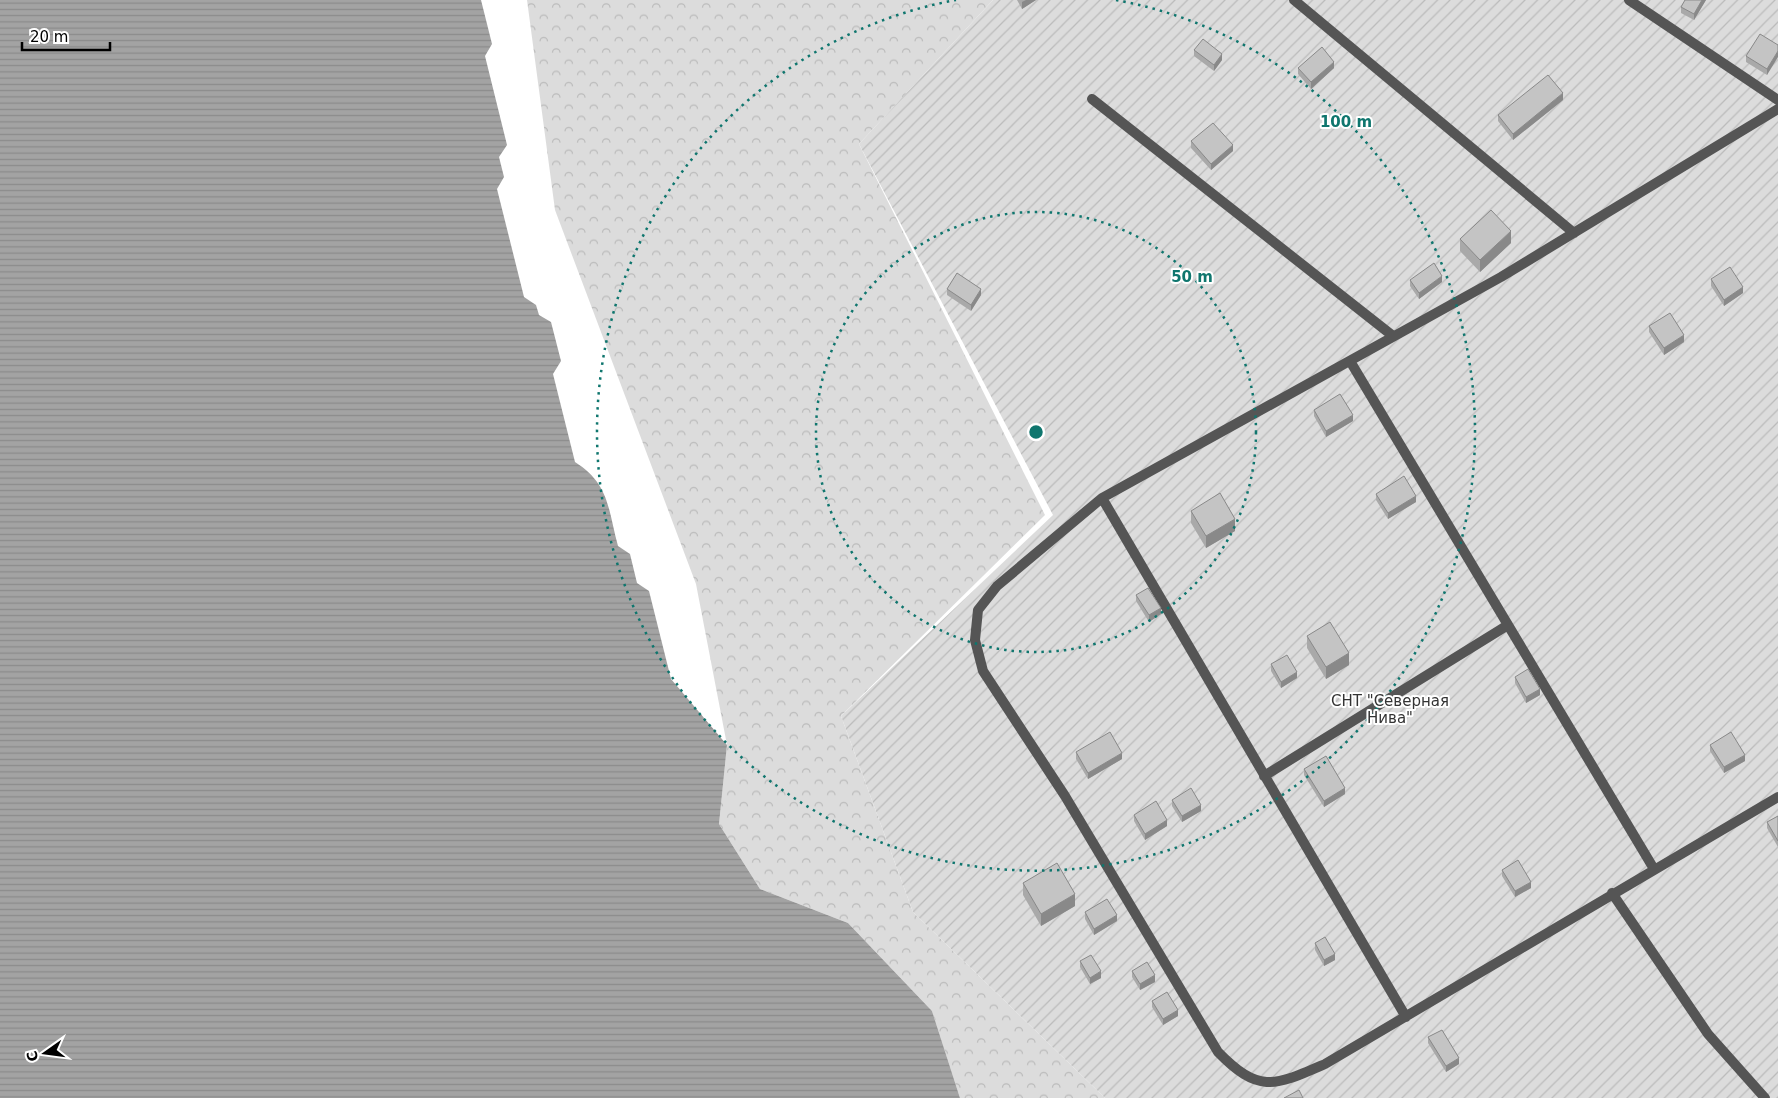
<svg xmlns="http://www.w3.org/2000/svg" width="1778" height="1098" font-family="'DejaVu Sans',sans-serif">
<style>
.forest{fill:url(#forest-crowns)}
.garden{fill:url(#garden-furrows)}
.water{fill:url(#water-rules)}
.lines{fill:none;stroke-linecap:round;stroke-linejoin:round}
.service{stroke:#555;stroke-width:10}
.wall{fill:#a9a9a9}
.shaded-wall{fill:#898989}
.building{fill:#c4c4c4;stroke:#898989}
.ring{fill:none;stroke:#0f766e;stroke-width:2.5;stroke-dasharray:2.5 5}
.labels{text-anchor:middle;stroke-width:4;stroke-linejoin:round;paint-order:stroke}
.park-label{font-size:15px;fill:#333;stroke:#fff}
.centre{fill:#0f766e;stroke:#fff;stroke-width:2.5}
.ring-label{font-size:15px;text-anchor:middle;font-weight:bold;fill:#0f766e;stroke:#fff;stroke-width:4;stroke-linejoin:round;paint-order:stroke}
</style>
<defs>
<pattern id="forest-crowns" width="20" height="18" patternUnits="userSpaceOnUse" patternTransform="scale(1.25)"><rect width="20" height="18" fill="#dcdcdc"/><path d="M2 6a3 3 0 1 1 6 0M12 15a3 3 0 1 1 6 0" fill="none" stroke="#bbb"/></pattern>
<pattern id="garden-furrows" width="10" height="10" patternUnits="userSpaceOnUse" patternTransform="scale(1.25)"><rect width="10" height="10" fill="#dcdcdc"/><path d="M-1 1l2-2M0 10L10 0M9 11l2-2" fill="none" stroke="#bbb"/></pattern>
<pattern id="water-rules" width="6" height="5" patternUnits="userSpaceOnUse" patternTransform="scale(1.25)"><rect width="6" height="5" fill="#a3a3a3"/><path d="M0 2.5h6" fill="none" stroke="#8b8b8b"/></pattern>
</defs>
<rect width="100%" height="100%" fill="#fff"/>
<path class="forest" d="M527 0H993L859 144 1045 515 841 716 913 912 1105 1098H960L932 1011 848 923 760 889 719 824 727 745 696 584 555 210Z"/>
<path class="garden" d="M993 0H1778V1098H1105L913 912 841 716 1053 515 859 144Z"/>
<path class="water" d="M0 0H481L492 44 485 56 507 145 499 157 504 177 497 189 524 297 536 305 539 315 551 322 561 361 553 374 575 462C610 484 608 510 618 546L630 554 637 583 649 591 671 679 727 745 719 824 760 889 848 923 932 1011 960 1098H0Z"/>
<g class="lines">
<path class="service" d="M1294 0 1574 233
M1629 0 1778 100
M1092 99 1393 336
M1350 361 1654 869
M1102 498 997 586 978 610 975 640 983 671 1065 796 1218 1052C1259 1094 1274 1086 1325 1064L1778 797
M1264 776 1508 625
M1612 893 1708 1034 1765 1098
M1406 1017 1102 498 1501 277 1778 109"/>
</g>
<path class="wall" d="M1017 0H1036L1022 9Z
M1685 0H1706L1694 20 1681 13V7Z
M1778 45 1767 75 1746 62V56Z
M1194 50 1222 60 1214 71 1194 56Z
M1298 68H1334L1311 89 1298 74Z
M1563 100 1513 140 1498 121V115Z
M1191 141 1233 151 1211 170 1191 148Z
M1460 239 1511 243 1480 272 1460 251Z
M1711 279 1743 293 1724 306 1711 286Z
M1410 280 1442 282 1419 299 1410 286Z
M947 289 981 295 971 311 947 295Z
M1649 326 1684 342 1664 355 1649 332Z
M1314 410 1353 421 1326 437 1314 416Z
M1376 494 1416 502 1388 519 1376 500Z
M1191 511 1235 531 1206 548 1191 523Z
M1136 595 1161 614 1149 622 1136 601Z
M1307 636 1349 665 1326 679 1307 648Z
M1271 664 1297 678 1281 688 1271 671Z
M1515 677 1540 695 1526 703 1515 683Z
M1710 745 1745 761 1724 773 1710 751Z
M1076 752 1122 759 1088 779 1076 759Z
M1304 769 1345 794 1324 807 1304 775Z
M1172 800 1201 811 1182 822 1172 806Z
M1134 815 1167 826 1145 840 1134 821Z
M1778 816V847L1767 828V822Z
M1502 870 1531 888 1515 897 1502 876Z
M1023 883 1075 906 1041 926 1023 895Z
M1085 912 1117 921 1094 935 1085 919Z
M1315 943 1335 960 1324 966 1315 950Z
M1080 961 1101 978 1090 984 1080 967Z
M1132 971 1155 982 1140 990 1132 977Z
M1152 1001 1178 1016 1163 1025 1152 1007Z
M1428 1037 1459 1064 1446 1072 1428 1043Z"/>
<path class="shaded-wall" d="M1026 0H1036L1022 9V2Z
M1702 0H1706L1694 20V14Z
M1778 51V57L1767 75V69Z
M1222 54V60L1214 71V65Z
M1334 62V68L1311 89V82Z
M1563 93V100L1513 140V134Z
M1233 145V151L1211 170V164Z
M1511 231V243L1480 272V260Z
M1442 276V282L1419 299V293Z
M1743 287V293L1724 306V300Z
M981 289V295L971 311V305Z
M1684 335V342L1664 355V348Z
M1353 415V421L1326 437V431Z
M1416 496V502L1388 519V513Z
M1235 519V531L1206 548V536Z
M1161 608V614L1149 622V615Z
M1349 653V665L1326 679V667Z
M1297 672V678L1281 688V682Z
M1540 689V695L1526 703V697Z
M1122 753V759L1088 779V773Z
M1745 755V761L1724 773V767Z
M1345 788V794L1324 807V801Z
M1201 805V811L1182 822V816Z
M1167 820V826L1145 840V834Z
M1531 882V888L1515 897V891Z
M1075 894V906L1041 926V914Z
M1117 915V921L1094 935V929Z
M1335 954V960L1324 966V960Z
M1101 971V978L1090 984V978Z
M1155 975V982L1140 990V984Z
M1178 1010V1016L1163 1025V1019Z
M1459 1058V1064L1446 1072V1066Z"/>
<path class="building" d="M1685 0H1702L1694 14 1681 7Z
M1760 34 1778 45V51L1767 69 1746 56Z
M1203 39 1222 54 1214 65 1194 50Z
M1322 47 1334 62 1311 82 1298 68Z
M1548 75 1563 93 1513 134 1498 115Z
M1213 123 1233 145 1211 164 1191 141Z
M1491 210 1511 231 1480 260 1460 239Z
M1434 263 1442 276 1419 293 1410 280Z
M1730 267 1743 287 1724 300 1711 279Z
M957 273 981 289 971 305 947 289Z
M1670 313 1684 335 1664 348 1649 326Z
M1340 394 1353 415 1326 431 1314 410Z
M1404 476 1416 496 1388 513 1376 494Z
M1220 493 1235 519 1206 536 1191 511Z
M1148 588 1161 608 1149 615 1136 595Z
M1330 622 1349 653 1326 667 1307 636Z
M1287 655 1297 672 1281 682 1271 664Z
M1528 669 1540 689 1526 697 1515 677Z
M1110 732 1122 753 1088 773 1076 752Z
M1731 732 1745 755 1724 767 1710 745Z
M1326 756 1345 788 1324 801 1304 769Z
M1191 788 1201 805 1182 816 1172 800Z
M1156 801 1167 820 1145 834 1134 815Z
M1778 816V841L1767 822Z
M1518 860 1531 882 1515 891 1502 870Z
M1057 863 1075 894 1041 914 1023 883Z
M1107 899 1117 915 1094 929 1085 912Z
M1325 937 1335 954 1324 960 1315 943Z
M1091 955 1101 971 1090 978 1080 961Z
M1147 962 1155 975 1140 984 1132 971Z
M1167 992 1178 1010 1163 1019 1152 1001Z
M1442 1030 1459 1058 1446 1066 1428 1037Z
M1299 1090 1303 1098H1284Z"/>
<g class="ring">
<circle cx="1036" cy="432" r="220"/>
<path d="M1116 0A439 439 0 1 1 956 0"/>
</g>
<g class="labels">
<g class="park-label">
<text x="1390" y="706">СНТ "Северная<tspan x="1390" dy="17">Нива"</tspan></text>
</g>
</g>
<circle cx="1036" cy="432" r="8" class="centre"/>
<g class="ring-label">
<text x="1346" y="127">100 m</text>
<text x="1192" y="282">50 m</text>
</g>
<g transform="translate(45 1053) rotate(256)" stroke="#ffffff" stroke-width="4" paint-order="stroke">
<path d="M0-4L9 19L0 12L-9 19Z" fill="#000000"/>
<text y="-8" font-size="14" font-weight="bold" text-anchor="middle" fill="#000000">С</text>
</g>
<path d="M22 42v8h88v-8" fill="none" stroke="#000000" stroke-width="2.5"/>
<text x="30" y="42" font-size="15" fill="#000000" stroke="#ffffff" stroke-width="4" paint-order="stroke">20 m</text>
</svg>
